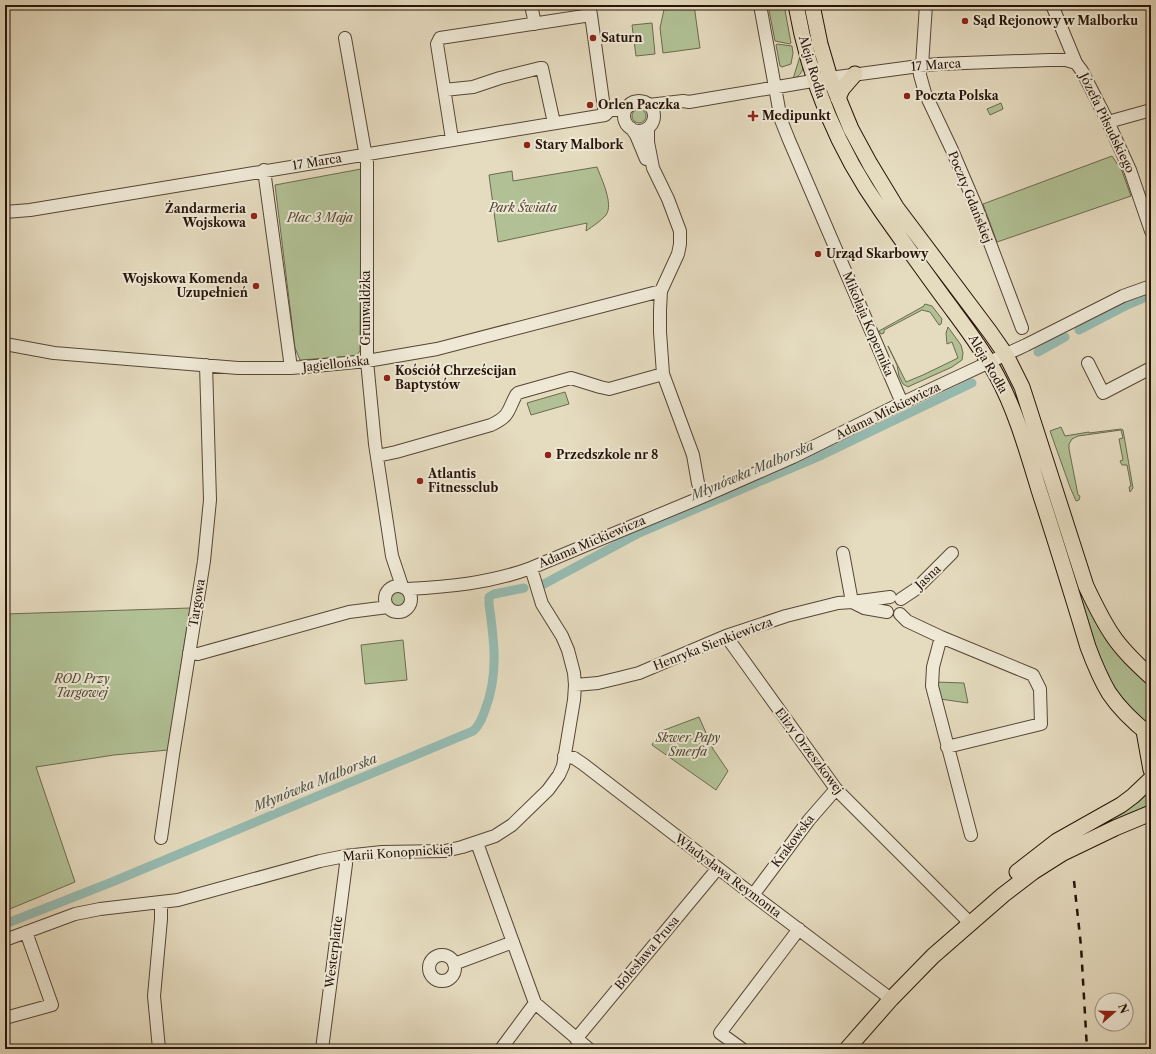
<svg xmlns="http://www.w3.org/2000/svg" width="1156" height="1054" font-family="'Libre Caslon Text',serif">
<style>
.green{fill:#b1c195;stroke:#6c6a4f}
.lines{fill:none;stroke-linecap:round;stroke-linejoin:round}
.canal{stroke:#96bbb1;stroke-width:9}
.minor-casing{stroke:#564636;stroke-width:14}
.major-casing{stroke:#271409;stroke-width:17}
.minor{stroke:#eee8d5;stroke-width:12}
.major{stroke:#e5dbbf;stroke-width:15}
.rail{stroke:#271409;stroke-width:2.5;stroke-dasharray:7 7;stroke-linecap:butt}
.poi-dot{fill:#8f2418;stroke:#eee8d5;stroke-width:1.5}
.labels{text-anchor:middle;stroke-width:4;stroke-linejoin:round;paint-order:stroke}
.poi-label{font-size:12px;font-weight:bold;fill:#271409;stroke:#eee8d5;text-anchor:start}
.street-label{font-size:12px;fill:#271409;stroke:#eee8d5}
.park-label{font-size:12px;font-style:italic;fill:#504833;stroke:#eee8d5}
.water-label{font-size:13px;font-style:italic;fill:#4e4e44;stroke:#eee8d5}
</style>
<rect width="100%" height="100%" fill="#e5dbbf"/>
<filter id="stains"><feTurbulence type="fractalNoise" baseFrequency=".005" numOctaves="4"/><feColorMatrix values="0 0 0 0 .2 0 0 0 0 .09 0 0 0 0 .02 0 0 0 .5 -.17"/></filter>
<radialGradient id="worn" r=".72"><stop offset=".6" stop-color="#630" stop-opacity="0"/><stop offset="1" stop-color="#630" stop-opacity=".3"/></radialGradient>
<path class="green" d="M665 5H694L700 48 663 53 660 28Z
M768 5H784L791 43 790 44 775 41Z
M652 23 655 54 636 56 632 25Z
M777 44 792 46 793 53 791 64 782 67 780 66 776 45Z
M801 53C805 63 805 74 793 79Z
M1001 103 1003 109 990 115 987 109Z
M632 116a7 7 0 1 1 14 0a7 7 0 1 1-14 0Z
M1112 156 1122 171 1131 196 997 242 983 204Z
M597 167C601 178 614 204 606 215 601 221 593 226 586 231L587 223 498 242 489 175 512 171 513 181Z
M361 169 360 351 356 356 300 360 295 348 275 185Z
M925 304 932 306 942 319 941 324 939 325 930 312 922 310 884 330V333L881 334 879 331 924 306V305Z
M948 327 961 345 963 353 962 360 952 367 912 385 908 387 903 384 899 376 897 365 888 346 906 382 923 375 958 358 952 342 947 344 946 333Z
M565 392 569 404 531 415 527 403Z
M1061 427 1065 436 1089 432V433L1121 429 1123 430 1133 488 1130 492 1129 487 1131 486 1127 465H1122L1120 461 1123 460 1119 439 1123 438 1121 430 1078 436 1072 439 1069 444V449L1078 495 1080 496 1079 500 1076 501 1070 487 1050 431Z
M1044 479 1079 582 1151 683V729C1140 718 1128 706 1118 692 1108 678 1101 661 1095 645L1043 480Z
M391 599a7 7 0 1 1 14 0a7 7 0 1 1-14 0Z
M190 608 168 750 114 755 36 767 75 882 5 911V614Z
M403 640 407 680 365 684 361 645Z
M935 682 964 683 968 703 940 699Z
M699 717 713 749 728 771 716 790 652 745 659 732Z
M1151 787V804L1111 821 1110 819Z"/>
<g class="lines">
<path class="canal" d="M1079 330 1127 305 1146 297
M1038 352 1065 337
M544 584 639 533 822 455 972 383
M5 924 112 882 473 731C480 725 482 718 485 710 499 675 494 639 489 604V597L494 594 524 588"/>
<g class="minor-casing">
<path id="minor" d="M531 5 535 24
M589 5 591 15 605 115
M760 5 781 120 789 140 902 403
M1052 5 1076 63 1082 71 1108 122 1130 170 1151 231
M345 38 367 163V361L375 444 392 556 402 586
M922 65 926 5
M919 66 920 75 925 93 952 150 976 206 1022 328
M444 90 473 87 500 78 540 68H542L554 123
M624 116a15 15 0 1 1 30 0a15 15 0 1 1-30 0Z
M649 105 683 101 689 102 830 78 919 66 938 64 1049 60H1066L1076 63
M1108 122 1151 110
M631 128 636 135 646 159
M648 128V142L653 168 668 199 680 231V244L678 254 661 291 660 310V332L663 374 693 455 698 483 702 497
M452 139 437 44 440 38 591 15
M264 170 291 368
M5 212 30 210 605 115 610 110H622L628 107
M5 344 54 353 238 368H291L315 366 367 361 437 349 661 291
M1088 363 1103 393 1151 368
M377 456 396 452 491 425C510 416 507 412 516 395L518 393 521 392 571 378 600 387 609 389 663 374
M385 599a13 13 0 1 1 26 0a13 13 0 1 1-26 0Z
M407 589C448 587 491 583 531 568L702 497 793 457 902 403 1026 345 1123 296 1151 286
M901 599 916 589 952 553
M887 612 864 608 852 602 890 597
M900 614 907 621 941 637 1033 675 1040 689 1041 724 947 747
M726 636 836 789 971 924
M941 637 933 667 932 686 971 835
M189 653 198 654 349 612 388 607
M575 685 598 683 619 678 639 673 726 636 786 616 838 603 852 602 843 553
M564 756 574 758 583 764 753 895 891 999
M161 838 173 755 204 561 210 500 206 365
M477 843 535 1003 589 1049
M753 895 809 820 836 789
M5 940 75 914 100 909 178 900 320 861 345 856 382 852 445 851 462 847 495 836 512 825 548 790 559 775 563 766 574 700 575 685 574 673 568 650 562 636 542 604 531 568
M429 968a13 13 0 1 1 26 0a13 13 0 1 1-26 0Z
M454 964 513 942
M5 1018 52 1005 26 932
M576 1039 718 868
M159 1049 154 996 161 919V903
M322 1049 346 864 345 856
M501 1049 535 1003
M742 1049 720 1033 799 929"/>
</g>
<g class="major-casing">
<path id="major" d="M796 5C809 79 838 150 882 212 904 243 926 274 949 305 966 328 983 350 997 376 1016 411 1027 451 1039 490 1056 542 1072 594 1088 647 1094 663 1100 678 1109 693 1119 708 1137 725 1151 736
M812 5 820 44 830 78 851 129 870 164 896 207 990 332 1006 355 1022 387 1086 586C1094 603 1102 620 1113 636 1123 651 1137 664 1151 677
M838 98 842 89 855 74
M1144 731 1151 770
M1017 872 1057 841 1121 805 1133 796 1151 779
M847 1049 891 999 933 956 1003 895 1033 872 1063 853 1115 828 1151 813"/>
</g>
<use href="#minor" class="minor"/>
<use href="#major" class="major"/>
<path class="rail" d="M1074 881 1081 946 1087 1049"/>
</g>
<g class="poi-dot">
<circle cx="965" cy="21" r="4"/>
<circle cx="593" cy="38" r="4"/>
<circle cx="907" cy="96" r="4"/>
<circle cx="590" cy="105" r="4"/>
<path d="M751 110h4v4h4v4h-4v4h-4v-4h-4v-4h4z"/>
<circle cx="527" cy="145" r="4"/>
<circle cx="254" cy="216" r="4"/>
<circle cx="818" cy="254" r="4"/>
<circle cx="256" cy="286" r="4"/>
<circle cx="387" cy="378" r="4"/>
<circle cx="548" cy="455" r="4"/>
<circle cx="420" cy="481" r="4"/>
</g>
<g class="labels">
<g class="poi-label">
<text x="973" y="25">Sąd Rejonowy w Malborku</text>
<text x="601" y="42">Saturn</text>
<text x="915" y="100">Poczta Polska</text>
<text x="598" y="109">Orlen Paczka</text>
<text x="762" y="120">Medipunkt</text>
<text x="535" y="149">Stary Malbork</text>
<text x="246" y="213" text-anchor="end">Żandarmeria<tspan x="246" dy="14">Wojskowa</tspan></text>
<text x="826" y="258">Urząd Skarbowy</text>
<text x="248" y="283" text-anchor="end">Wojskowa Komenda<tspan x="248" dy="14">Uzupełnień</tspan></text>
<text x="395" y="375">Kościół Chrześcijan<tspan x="395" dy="14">Baptystów</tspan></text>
<text x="556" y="459">Przedszkole nr 8</text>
<text x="428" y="478">Atlantis<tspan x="428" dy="14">Fitnessclub</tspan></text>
</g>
<g class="street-label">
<text transform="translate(936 65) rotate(-4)" y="4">17 Marca</text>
<text transform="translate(812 67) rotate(73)" y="4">Aleja Rodła</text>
<text transform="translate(1107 123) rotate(64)" y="4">Józefa Piłsudskiego</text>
<text transform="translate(317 162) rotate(-9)" y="4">17 Marca</text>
<text transform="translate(970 197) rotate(68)" y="4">Poczty Gdańskiej</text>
<text transform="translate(366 308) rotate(-90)" y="4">Grunwaldzka</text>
<text transform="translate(868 324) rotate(67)" y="4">Mikołaja Kopernika</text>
<text transform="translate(336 364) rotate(-6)" y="4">Jagiellońska</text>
<text transform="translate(988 364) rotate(60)" y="4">Aleja Rodła</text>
<text transform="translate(888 411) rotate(-26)" y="4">Adama Mickiewicza</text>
<text transform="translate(592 542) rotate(-23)" y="4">Adama Mickiewicza</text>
<text transform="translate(928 577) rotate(-43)" y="4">Jasna</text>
<text transform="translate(197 603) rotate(-81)" y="4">Targowa</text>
<text transform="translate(713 644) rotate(-21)" y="4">Henryka Sienkiewicza</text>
<text transform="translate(809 751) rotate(53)" y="4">Elizy Orzeszkowej</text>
<text transform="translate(793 841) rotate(-53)" y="4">Krakowska</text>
<text transform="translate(398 853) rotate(-4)" y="4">Marii Konopnickiej</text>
<text transform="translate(728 876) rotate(37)" y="4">Władysława Reymonta</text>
<text transform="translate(334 952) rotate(-83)" y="4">Westerplatte</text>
<text transform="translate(647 953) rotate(-50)" y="4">Bolesława Prusa</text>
</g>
<g class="park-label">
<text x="523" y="212">Park Świata</text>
<text x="320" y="222">Plac 3 Maja</text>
<text x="82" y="683">ROD Przy<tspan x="82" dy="14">Targowej</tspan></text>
<text x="688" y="742">Skwer Papy<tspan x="688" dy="14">Smerfa</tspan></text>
</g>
<g class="water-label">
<text transform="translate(752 470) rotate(-23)" y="5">Młynówka Malborska</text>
<text transform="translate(315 782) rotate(-22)" y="5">Młynówka Malborska</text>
</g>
</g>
<rect width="1156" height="1054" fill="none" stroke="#e5dbbf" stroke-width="20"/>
<rect x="6" y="6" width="1144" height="1042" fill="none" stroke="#271409" stroke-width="2"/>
<rect x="10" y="10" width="1136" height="1034" fill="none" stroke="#271409"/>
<g transform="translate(1114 1012) rotate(70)"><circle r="19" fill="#eee8d5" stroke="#9e9383"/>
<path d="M0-3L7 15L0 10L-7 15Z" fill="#8f2418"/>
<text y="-6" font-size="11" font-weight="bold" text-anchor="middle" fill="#271409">N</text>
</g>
<rect width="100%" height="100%" filter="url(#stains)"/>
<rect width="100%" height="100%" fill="url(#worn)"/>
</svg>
